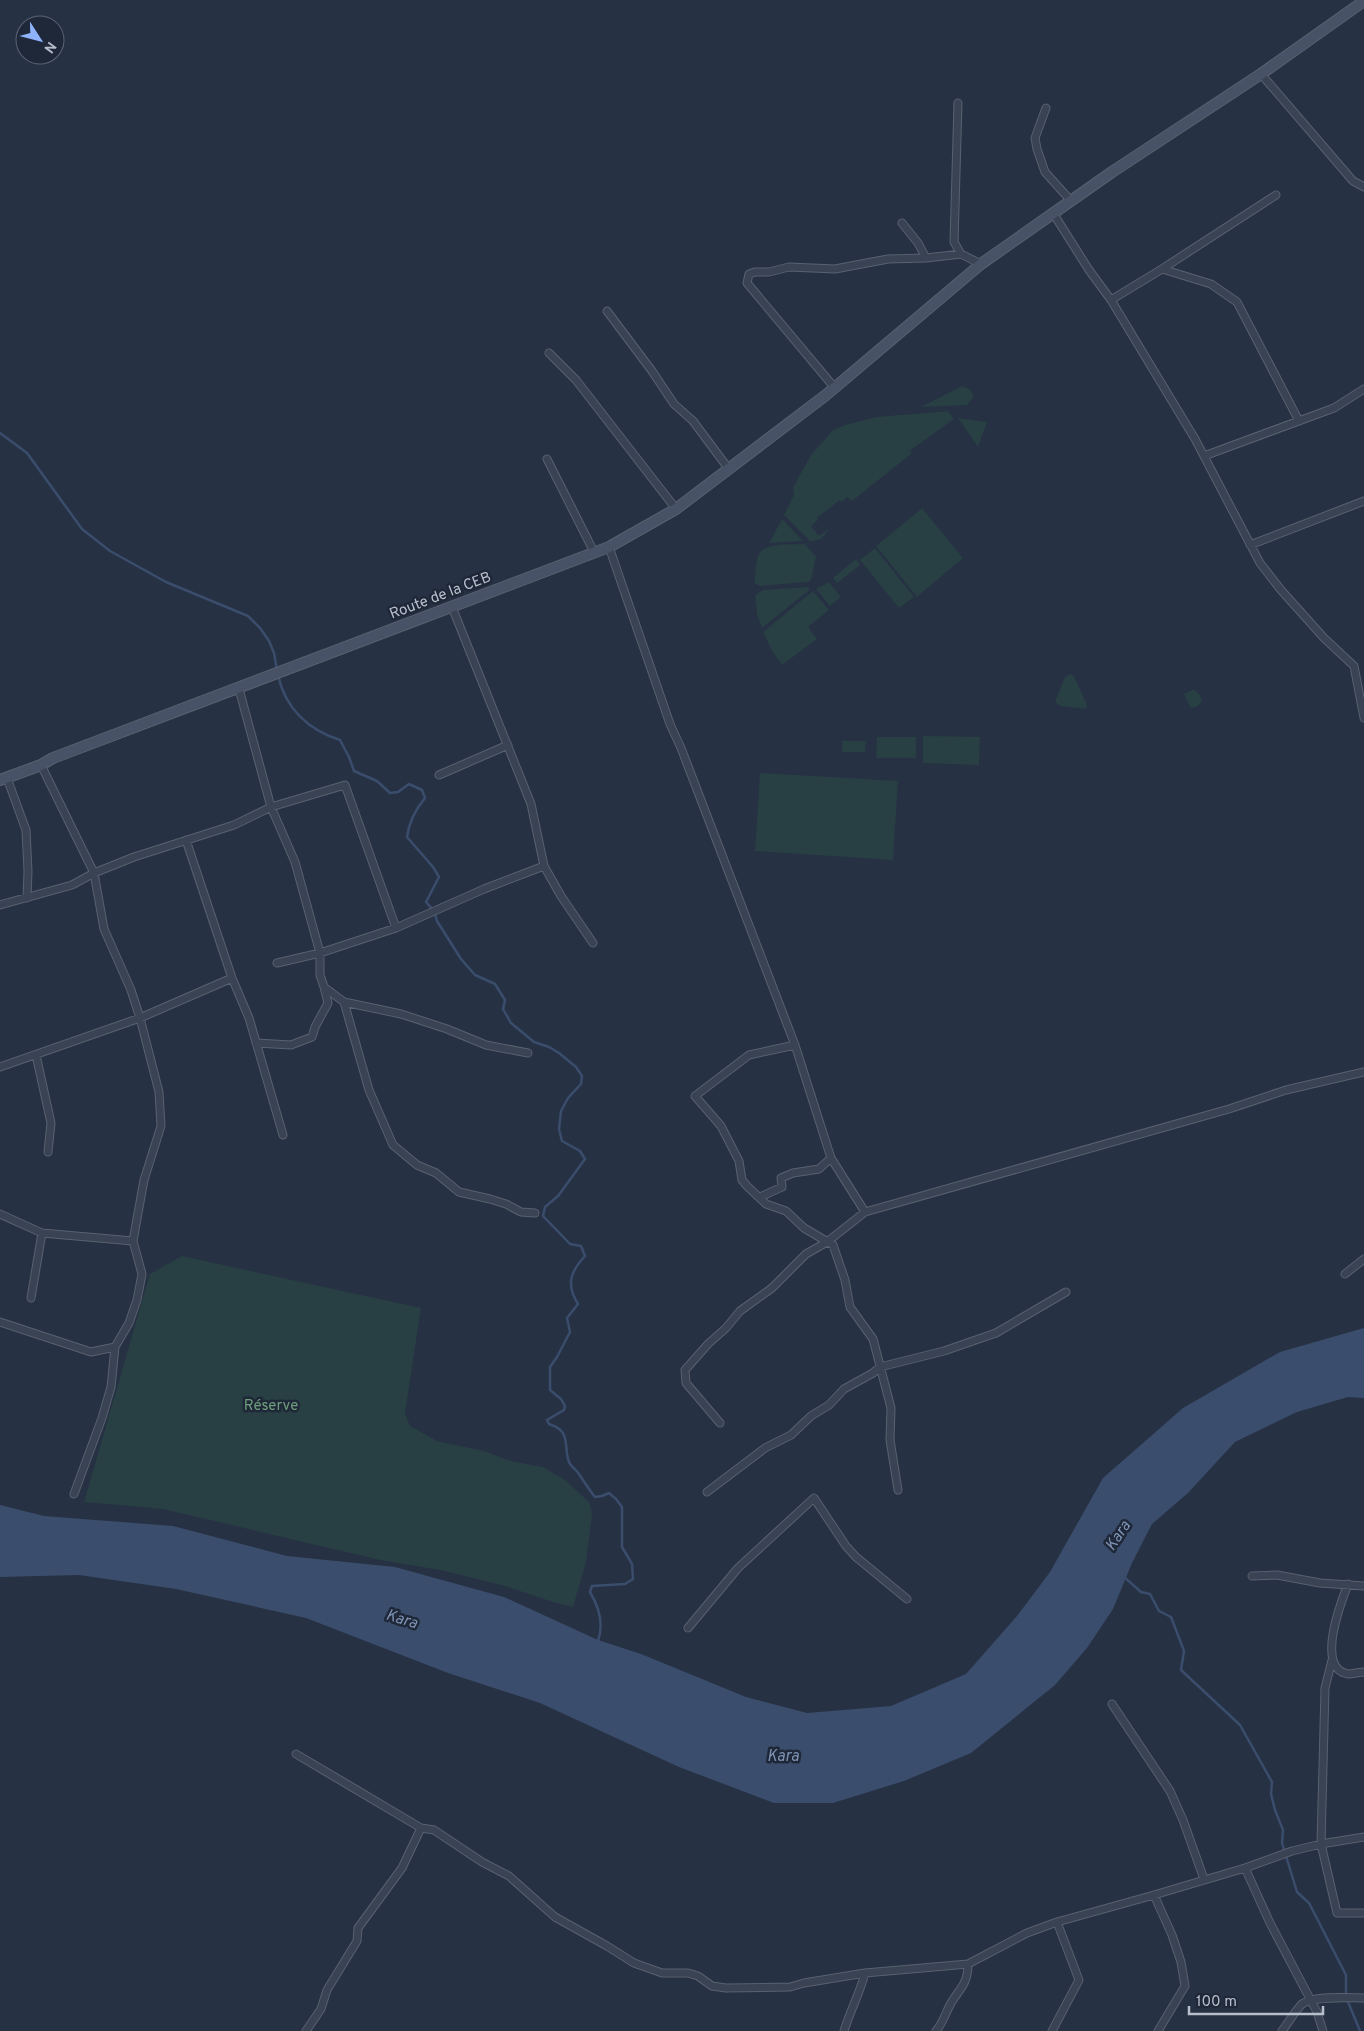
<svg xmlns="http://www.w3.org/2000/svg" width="1364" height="2031" font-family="Overpass,sans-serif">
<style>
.green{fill:#283f44}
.water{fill:#3b4d6c}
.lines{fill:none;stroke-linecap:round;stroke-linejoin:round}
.stream{stroke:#3b4d6c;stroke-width:2.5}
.minor-casing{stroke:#596170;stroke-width:9}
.secondary-casing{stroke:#596170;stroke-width:12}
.minor{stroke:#3a4353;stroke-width:7}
.secondary{stroke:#485266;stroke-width:10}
.labels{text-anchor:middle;stroke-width:5;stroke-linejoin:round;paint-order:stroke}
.street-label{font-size:15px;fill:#b8bfcc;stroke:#1f2838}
.park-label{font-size:15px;fill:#6e9e7b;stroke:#1f2838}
.water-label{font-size:16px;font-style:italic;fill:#7e93b4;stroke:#1f2838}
</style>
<rect width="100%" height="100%" fill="#263143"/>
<path class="green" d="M962 386 969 389 974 396 967 405 921 407Z
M948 411 954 419 911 450V454L852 501 848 497 841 502 840 500 817 518 818 520 811 526 819 536 827 530 828 531 821 539 811 542 784 515 794 495 793 488 803 469 811 455 833 430 845 425 876 417Z
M958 418 987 422 978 447Z
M922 508 963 558 917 597 876 546Z
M782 519 803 541 769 543Z
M805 544 816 557 811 580 807 582 760 586 754 583C756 574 755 562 759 554 764 542 794 545 805 544Z
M875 548 914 597 899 608 860 560Z
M856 559 860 565 837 583 833 578Z
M829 582 841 597 830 606 816 589Z
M807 587 810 589 808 591 762 628 757 614 755 595 763 590Z
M813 591 829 610 808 627 817 639 782 665 772 651 763 632Z
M1071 674 1075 678 1087 705 1086 709 1060 706 1055 702 1065 677Z
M1194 689 1200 695 1202 701 1198 706 1191 708 1184 694Z
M923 736 980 737 979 765 923 763Z
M877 737H916V758H876Z
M842 741H866L865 752H842Z
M760 773 898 781 893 860 755 851Z
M182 1256 421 1308 405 1413 410 1426 437 1441 484 1451 511 1461 543 1467 565 1480 590 1503 592 1514 586 1562 573 1607 556 1603 505 1586 440 1570 380 1560 163 1509 84 1502 150 1274Z"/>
<path class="water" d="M1364 1328V1398L1348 1397 1297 1412 1235 1442 1188 1493 1152 1524 1132 1563 1113 1609 1087 1648 1055 1685 971 1753 904 1781 833 1803H774L679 1767 540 1703 448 1673 306 1618 176 1589 79 1575 0 1577V1505L44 1516 173 1526 287 1556 395 1567 504 1597 598 1640 641 1654 746 1697 807 1713 891 1706 966 1674 1017 1616 1050 1572 1103 1478 1183 1408 1280 1352Z"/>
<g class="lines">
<path class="stream" d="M0 433 27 453 82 529 110 551 166 582 248 616 260 628 269 641 274 653 277 670
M278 675C285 708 308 730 340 740L349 757 354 771 377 781 390 793 398 792 409 784 422 790 425 798C415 810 409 821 407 837L433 867 439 877 426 902 434 911 437 921 461 959 475 975 495 984 505 1000 503 1009 511 1023 534 1042 549 1047 559 1053 576 1067 582 1076 581 1084 568 1098 561 1111 559 1129 562 1141 580 1151 585 1159 558 1196 545 1207 543 1216 570 1244 581 1246 585 1256C570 1272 566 1285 578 1304L567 1318 570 1332 557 1357 550 1367V1390L561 1399 565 1406 564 1410 547 1420 549 1424C572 1431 563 1446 569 1462 571 1467 577 1470 579 1474 585 1483 588 1488 595 1497L602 1496 609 1493 616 1499 622 1507V1547L632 1564 633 1579 625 1584 592 1586 590 1592C599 1607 604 1624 598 1641
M1123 1576 1141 1592 1150 1594 1159 1611 1171 1617 1184 1651 1181 1670 1240 1725 1272 1782 1271 1794 1275 1810 1283 1830 1282 1843 1297 1892 1309 1903 1346 1975V1997L1360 2031"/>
<g class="minor-casing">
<path id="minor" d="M1261 74 1353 181 1364 187
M958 103 954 242 961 254
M1046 108 1035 138 1037 149 1045 172 1071 201
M1053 213 1089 270 1111 300 1195 439 1260 563 1281 590 1324 638 1354 666 1364 718
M902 223 918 243 926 258 961 254 981 264
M1162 269 1211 284 1237 302 1299 421
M1111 300 1162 269 1276 195
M607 311 652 371 674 404 693 421 728 468
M549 353 576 380 676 509
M834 387 747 283 749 274 755 272H769L789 267 835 269 888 259 926 258
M1204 456 1334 408 1364 389
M547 459 594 552
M1250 545 1364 501
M609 547 670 724 681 748 795 1045 831 1158 865 1212 1229 1109 1286 1090 1364 1072
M452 607 531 804 544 866 561 896 593 943
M239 689 271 807 295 862 320 953V975L324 987 344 1002 401 1014 447 1029 486 1045 528 1053
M41 765 94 873 134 857 234 825 271 807 345 785 396 928
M439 775 508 745
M7 778 26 830 28 871 27 898
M186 840 232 978 249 1018 283 1135
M0 905 72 885 94 873 104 929 131 990 140 1018 159 1092 161 1126 144 1180 133 1241 142 1274 137 1300 129 1323 115 1347 111 1387 102 1418 74 1494
M277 963 320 953 396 928 484 889 544 866
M344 1002 369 1090 393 1145 417 1165 436 1173 459 1192 490 1199 506 1204 521 1212 535 1213
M256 1043 291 1045 312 1037 315 1027 328 1003 324 987
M795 1045 749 1055 695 1096 721 1126 739 1161 742 1180 747 1186 766 1204 786 1211 804 1228 833 1245 845 1280 850 1307 873 1339 891 1408 890 1440 898 1490
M36 1055 51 1123 48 1152
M0 1067 140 1018 232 978
M760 1197 782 1187 781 1178 793 1173 819 1169 831 1158
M0 1214 42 1233 133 1241
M1345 1274 1364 1259
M31 1298 42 1233
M0 1322 91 1352 115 1347
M720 1423 686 1383 685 1370 708 1344 726 1328 740 1311 772 1288 806 1254 827 1242 865 1212
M707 1492 765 1448 791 1435 811 1416 829 1405 844 1389 873 1373 880 1367 944 1351 996 1333 1066 1292
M1252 1576 1277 1575 1320 1583 1364 1586
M1348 1584C1341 1602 1315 1669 1348 1674 1353 1674 1359 1672 1364 1672
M688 1628 738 1568 814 1498 846 1546 856 1557 907 1599
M1332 1660 1325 1688 1321 1844 1337 1913H1364
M1112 1704 1170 1791 1183 1820 1204 1879
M296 1754 421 1828 434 1830 482 1862 509 1876 555 1917 607 1946 634 1963 662 1973H688L698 1976 712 1986 726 1988 790 1987 804 1983 865 1973 968 1964 1027 1933 1057 1922 1154 1895 1245 1868 1292 1851 1321 1844 1364 1837
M1245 1868 1270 1923 1317 2012 1323 2031
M1154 1895 1172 1935 1181 1962 1185 1986 1158 2031
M306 2031 321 2009 327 1990 357 1941 358 1928 402 1868 421 1828
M844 2031C850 2011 860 1993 865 1973
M936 2031C943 2023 946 2012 951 2003 960 1988 968 1984 968 1964
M1052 2031 1079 1980 1057 1922
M1282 2031C1288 2023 1294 2013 1301 2005 1311 1995 1350 1998 1364 1998"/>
</g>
<g class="secondary-casing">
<path id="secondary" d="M0 780 41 765 53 758 609 547 676 509 826 395 981 264 1112 172 1261 74 1364 1"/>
</g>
<use href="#minor" class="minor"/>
<use href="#secondary" class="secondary"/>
</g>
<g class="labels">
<g class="street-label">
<text transform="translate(440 595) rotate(-21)" y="5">Route de la CEB</text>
</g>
<g class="park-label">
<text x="271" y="1410">Réserve</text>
</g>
<g class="water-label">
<text transform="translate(1117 1535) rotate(-56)" y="6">Kara</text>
<text transform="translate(402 1618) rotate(17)" y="6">Kara</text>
<text x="783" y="1761">Kara</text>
</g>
</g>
<g transform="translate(40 40) rotate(126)"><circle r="24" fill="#1f2838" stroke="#5c6473"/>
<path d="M0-4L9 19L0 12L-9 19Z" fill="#8eb3fb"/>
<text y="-8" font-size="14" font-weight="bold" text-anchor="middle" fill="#b8bfcc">N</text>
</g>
<path d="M1189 2006v8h134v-8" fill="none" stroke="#b8bfcc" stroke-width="2.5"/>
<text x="1196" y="2006" font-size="15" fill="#b8bfcc" stroke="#1f2838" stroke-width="4" paint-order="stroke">100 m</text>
</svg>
